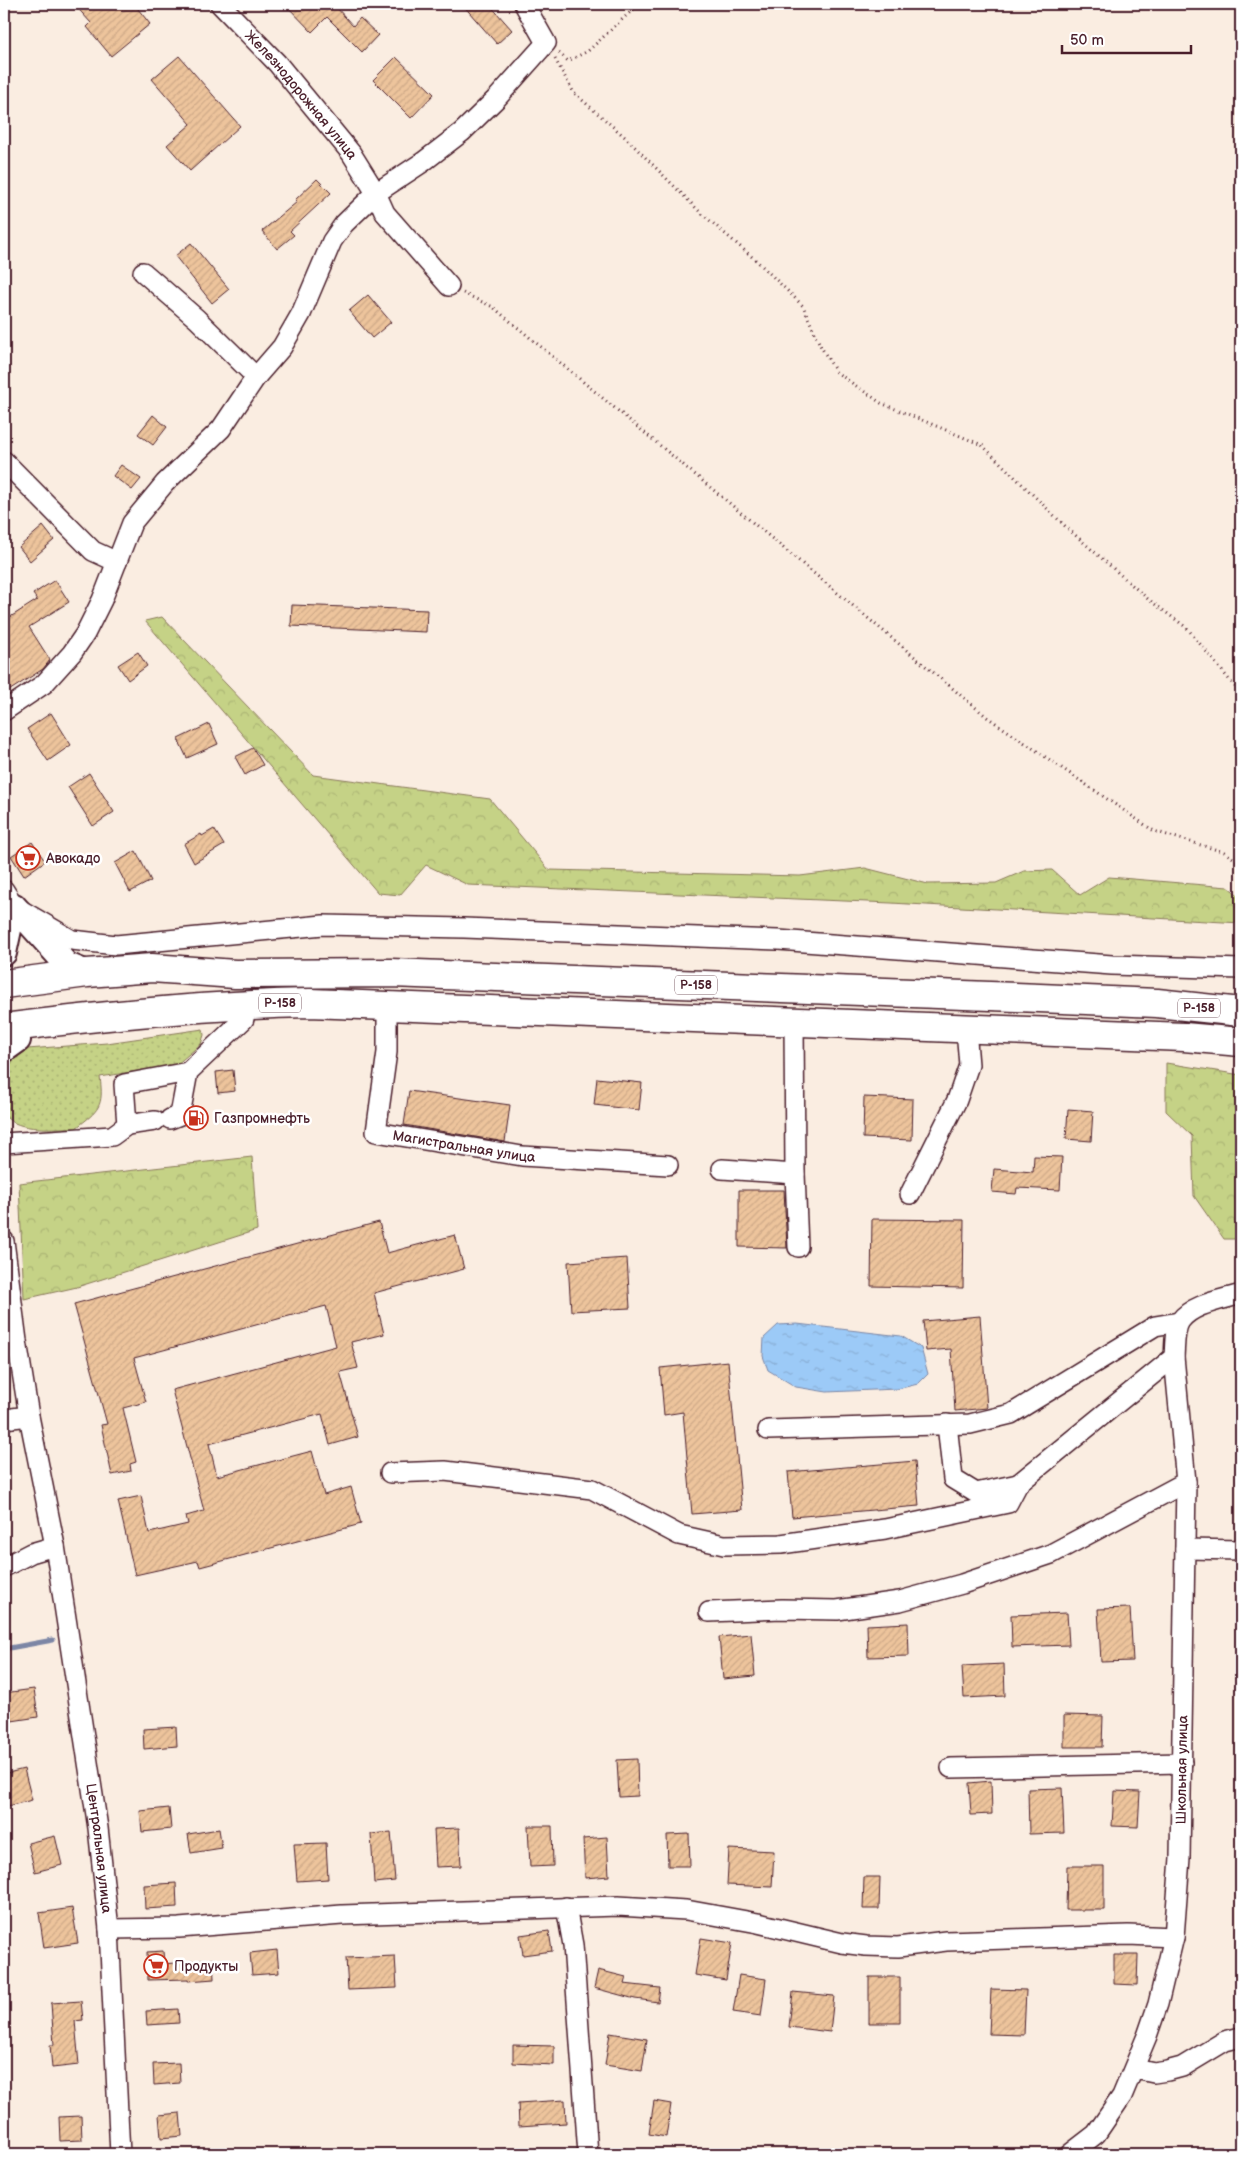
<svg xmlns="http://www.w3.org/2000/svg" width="1245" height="2158" font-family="'Balsamiq Sans',sans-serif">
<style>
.grass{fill:url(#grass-dots);stroke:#887858}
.forest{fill:url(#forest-crowns);stroke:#887858}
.water{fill:url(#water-ripples);stroke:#7b86a5}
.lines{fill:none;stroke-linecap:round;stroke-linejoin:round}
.stream{stroke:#7b86a5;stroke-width:5}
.building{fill:url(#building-hatch);stroke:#4a1f2b}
.minor-casing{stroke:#4a1f2b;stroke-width:22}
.major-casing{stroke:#4a1f2b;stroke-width:28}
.highway-casing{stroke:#4a1f2b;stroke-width:31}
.path{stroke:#4a1f2b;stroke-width:3;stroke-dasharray:1 4;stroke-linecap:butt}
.minor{stroke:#fff;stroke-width:19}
.major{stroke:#fff;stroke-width:24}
.highway{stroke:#fff;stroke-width:28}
.labels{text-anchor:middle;stroke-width:5;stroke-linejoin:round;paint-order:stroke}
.shield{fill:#fff;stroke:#80626b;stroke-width:1}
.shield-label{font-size:12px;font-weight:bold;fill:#4a1f2b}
.street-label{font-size:14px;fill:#4a1f2b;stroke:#fff}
.poi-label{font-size:14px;fill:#4a1f2b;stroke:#fff;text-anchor:start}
</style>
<defs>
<pattern id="grass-dots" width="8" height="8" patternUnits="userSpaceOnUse" patternTransform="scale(1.25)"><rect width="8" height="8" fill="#c5d286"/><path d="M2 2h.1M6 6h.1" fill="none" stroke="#abb474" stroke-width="1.8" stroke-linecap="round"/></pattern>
<pattern id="forest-crowns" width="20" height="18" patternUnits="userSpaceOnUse" patternTransform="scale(1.25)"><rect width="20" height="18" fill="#c5d286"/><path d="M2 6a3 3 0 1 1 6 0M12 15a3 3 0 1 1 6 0" fill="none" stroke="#abb474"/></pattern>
<pattern id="water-ripples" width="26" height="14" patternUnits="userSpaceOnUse" patternTransform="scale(1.25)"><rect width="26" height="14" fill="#9ccaf7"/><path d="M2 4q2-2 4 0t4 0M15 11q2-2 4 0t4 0" fill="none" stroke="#88add4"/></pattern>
<pattern id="building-hatch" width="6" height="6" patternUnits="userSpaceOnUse" patternTransform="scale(1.25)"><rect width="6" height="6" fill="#edc49c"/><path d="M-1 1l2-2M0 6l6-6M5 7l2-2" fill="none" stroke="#cda887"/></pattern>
</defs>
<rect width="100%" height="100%" fill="#faede1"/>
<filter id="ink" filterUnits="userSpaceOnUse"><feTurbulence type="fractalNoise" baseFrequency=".02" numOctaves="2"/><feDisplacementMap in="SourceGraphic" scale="10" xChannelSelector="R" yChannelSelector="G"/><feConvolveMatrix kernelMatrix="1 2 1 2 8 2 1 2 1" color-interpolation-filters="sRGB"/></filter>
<g filter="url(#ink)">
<path class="grass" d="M203 1029 204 1035 201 1044 176 1065 100 1077C104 1107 99 1110 76 1128 54 1127 19 1133 4 1115V1059L14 1050 107 1043Z"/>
<path class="forest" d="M162 617 313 775 490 799 549 870 800 876 865 868 928 884 996 883 1024 871 1052 870 1080 895 1109 877 1228 887 1241 897V923L891 903 468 885 426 865 400 895 378 893 145 621Z
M1166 1063 1241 1075V1239H1224L1194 1196 1192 1136 1166 1111Z
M252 1157 257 1230 77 1287 24 1299 19 1183Z"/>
<path class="water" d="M797 1324 901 1336 921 1348 928 1374 918 1384 897 1389 827 1392 796 1387 768 1370 763 1356 764 1338 778 1325Z"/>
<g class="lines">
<path class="stream" d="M4 1649 53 1640"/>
</g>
<path class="building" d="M74 4H134L150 24 111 56 87 27 91 23Z
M285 4H342L337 8 353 26 360 18 378 35 362 52 327 17 312 32Z
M462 4H489L512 30 497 44Z
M179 56 240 126 190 171 167 145 191 124 152 79Z
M396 57 434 94 411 118 373 80Z
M317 179 331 193 290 231 294 235 277 249 262 231 297 202 295 200Z
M191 243 229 289 212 303 175 256Z
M368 295 391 322 372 338 349 311Z
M153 415 167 427 153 445 138 434Z
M121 465 141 479 132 490 113 476Z
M43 526 54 540 30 561 19 547Z
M55 580 69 602 29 627 50 660 43 669 4 694V621L37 600 33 594Z
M292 605 427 610 426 632 291 626Z
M138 652 147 666 128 680 118 665Z
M51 713 71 745 48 761 27 729Z
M209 724 218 744 187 758 178 739Z
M253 748 263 765 245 775 235 757Z
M89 773 114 812 93 826 68 787Z
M214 829 224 845 194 863 184 844 201 834 202 836Z
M32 842 45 861 24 876 11 856Z
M136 851 151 881 130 892 115 863Z
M233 1070 235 1091 218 1093 216 1072Z
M597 1078 642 1083 639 1110 594 1105Z
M409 1091 510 1105 505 1142 404 1125Z
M864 1097 913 1099 912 1140 863 1138Z
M1068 1109 1093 1111 1091 1141 1066 1139Z
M1034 1156 1062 1157 1060 1190 1017 1188 1016 1194 992 1192 994 1169 1033 1172Z
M739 1190H784L787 1248 739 1247Z
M872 1219 964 1220 963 1288 871 1286Z
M379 1222 387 1253 455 1235 464 1269 374 1293 384 1334 351 1342 358 1368 340 1372 358 1437 330 1445 322 1414 209 1444 217 1476 312 1451 324 1495 351 1487 361 1524 200 1567 198 1561 135 1575 118 1501 141 1496 149 1533 188 1524 186 1516 204 1511 172 1390 336 1346 326 1306 134 1358 146 1402 123 1408 136 1462 130 1464 131 1471 112 1475 101 1425 107 1424 74 1304Z
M627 1258 630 1308 571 1311 568 1262Z
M980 1316 987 1408 955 1411 951 1349 926 1351 923 1321Z
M728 1361 742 1510 692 1514 683 1412 664 1415 660 1368Z
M915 1461 919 1506 792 1517 788 1472Z
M1130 1608 1133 1661 1101 1662 1098 1609Z
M1067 1613 1069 1645 1012 1647 1011 1615Z
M908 1623 909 1656 868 1657 867 1625Z
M751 1634 755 1676 723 1679 719 1637Z
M1004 1664 1005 1696 964 1698 962 1666Z
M34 1689 38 1717 5 1722 4 1693Z
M1064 1715 1103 1716 1102 1747H1064Z
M176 1727 177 1746 144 1749 143 1729Z
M637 1759 638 1796 619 1797 617 1760Z
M24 1769 32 1800 4 1807V1774Z
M991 1781 992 1814 971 1815 969 1783Z
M1062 1788 1064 1833 1029 1834 1028 1789Z
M1114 1791 1140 1792 1138 1827 1112 1826Z
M169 1808 171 1829 142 1832 140 1811Z
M528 1826H552L553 1866 530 1867Z
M459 1828 461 1866 436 1867 434 1829Z
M219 1829 222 1848 191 1853 188 1834Z
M391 1832 395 1881 374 1883 371 1834Z
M689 1834 690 1866H668L667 1835Z
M55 1836 62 1865 35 1872 28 1843Z
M607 1837 609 1876 585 1878 583 1839Z
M326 1843 328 1879 297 1881 294 1844Z
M729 1849 774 1851 772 1887 727 1885Z
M1067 1866H1104V1910H1066Z
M864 1877H880L879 1909H863Z
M176 1883 177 1907 145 1909 144 1885Z
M72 1908 78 1943 44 1948 39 1913Z
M549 1931 552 1951 523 1955 520 1935Z
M701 1938 732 1943 726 1980 695 1975Z
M277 1950 279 1973 252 1975 250 1953Z
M163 1951 164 1964 213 1959 214 1979 188 1981V1979L148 1980 147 1952Z
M1114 1955H1138L1137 1985 1114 1984Z
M395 1956 397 1988 348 1990 346 1958Z
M598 1970 626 1977 624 1984 660 1988 658 2002 635 1999 594 1988Z
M739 1975 766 1979 761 2016 733 2012Z
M869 1977H900V2023H869Z
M991 1989 1026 1990 1024 2035 989 2034Z
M793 1992 834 1996 830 2032 789 2027Z
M81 2001 83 2020 75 2021 79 2065 52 2068 50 2045H54L51 2003Z
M178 2009 179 2023 147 2025 146 2011Z
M610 2033 647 2039 642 2071 605 2065Z
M513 2045 554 2046V2065L513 2063Z
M179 2063 180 2083 154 2085 153 2064Z
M565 2100 566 2123 519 2126 518 2103Z
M654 2101 671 2104 666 2137 649 2134Z
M180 2113 182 2136 161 2138 159 2115Z
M81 2116 82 2140 60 2141 59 2117Z"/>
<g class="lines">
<g class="minor-casing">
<g id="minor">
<path id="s1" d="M220 4 277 63 351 153 376 193 385 213 449 286"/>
<path d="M143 272 197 319 256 377"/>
<path d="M4 461 93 551 117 562"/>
<path d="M4 711 44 684 72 653 85 634 102 600 132 523 165 483 221 429 256 377 282 347 301 314 332 241 344 224 376 193 423 162 462 132 497 98 546 43 524 4"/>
<path d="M4 890 14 906 72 940 116 945 323 925 464 928 778 940 1112 965 1241 969"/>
<path id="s2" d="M387 1016V1052L376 1132 522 1156 668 1165"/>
<path d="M794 1022 795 1174 798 1247"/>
<path d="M170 1119 180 1115 188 1072 244 1019"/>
<path d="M127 1125 124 1084 188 1072"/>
<path d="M4 1143 112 1136 127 1125 155 1121"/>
<path d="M722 1169 795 1174"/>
<path d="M910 1194 957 1100 969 1065 966 1029"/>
<path id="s3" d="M4 1241 17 1341 29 1416 55 1546 98 1828 109 1929 120 2154"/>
<path d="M4 1419 29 1416"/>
<path d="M947 1424 953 1479 976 1493 1018 1484"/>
<path d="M768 1430 970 1424 1011 1414 1155 1326 1179 1322"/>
<path d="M390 1473 445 1471 592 1489 679 1535 724 1545 781 1544 885 1529 1008 1503 1018 1484 1174 1357"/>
<path d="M1185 1549 1241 1550"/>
<path d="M4 1567 31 1553 55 1546"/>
<path d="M709 1612 782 1609 837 1610 900 1601 962 1584 1051 1554 1186 1482"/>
<path d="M951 1768 1182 1763"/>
<path d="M566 1907 573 1945 588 2154"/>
<path d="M109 1929 179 1928 342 1915 618 1906 686 1910 758 1923 842 1943 866 1946 898 1947 946 1941 1128 1935 1174 1937"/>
<path d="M1135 2069 1154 2073 1167 2071 1182 2067 1225 2041 1241 2037"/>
<path id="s4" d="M1070 2154 1096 2134 1122 2096 1147 2036 1158 2004 1174 1937 1180 1858 1186 1482 1174 1357C1175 1346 1174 1330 1180 1321 1192 1304 1222 1300 1241 1294"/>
</g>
</g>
<g class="major-casing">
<path id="major" d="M14 906 67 965 87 973
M4 953 14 906
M4 1050 18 1040"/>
</g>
<g class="highway-casing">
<path id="highway" d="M4 984 87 973 152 968 235 974 391 973 1016 997 1157 1003 1241 1012
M4 1028C106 1015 207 1005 310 1003L1184 1037 1241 1042"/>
</g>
<path class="path" d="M559 53 568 61 588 51 639 4
M555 59 574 93 625 137 701 213 758 262 803 306 821 347 836 372 881 403 982 445 1066 527 1148 599 1187 628 1241 694
M463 293 493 307 987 717 1154 831 1224 852 1241 863"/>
<use href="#minor" class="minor"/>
<use href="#major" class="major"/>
<use href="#highway" class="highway"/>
</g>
</g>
<defs>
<g id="supermarket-ring" transform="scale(1.25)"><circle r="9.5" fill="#fff" stroke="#c8321e" stroke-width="1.5"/><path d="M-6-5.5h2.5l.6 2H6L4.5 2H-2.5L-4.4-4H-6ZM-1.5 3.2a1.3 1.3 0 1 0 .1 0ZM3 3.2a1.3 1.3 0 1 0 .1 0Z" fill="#c8321e"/></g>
<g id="fuel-ring" transform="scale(1.25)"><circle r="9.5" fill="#fff" stroke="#c8321e" stroke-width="1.5"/><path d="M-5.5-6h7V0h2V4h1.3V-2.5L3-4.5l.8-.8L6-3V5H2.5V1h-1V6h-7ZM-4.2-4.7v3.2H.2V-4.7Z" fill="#c8321e"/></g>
</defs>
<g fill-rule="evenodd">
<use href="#supermarket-ring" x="28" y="858"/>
<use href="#fuel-ring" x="196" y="1118"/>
<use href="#supermarket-ring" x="156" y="1966"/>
</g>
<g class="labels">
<g class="shield">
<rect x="675" y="975.5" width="42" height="19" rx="4"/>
<rect x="259" y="993.5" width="42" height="19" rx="4"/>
<rect x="1178" y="998.5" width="42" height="19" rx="4"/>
</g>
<g class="shield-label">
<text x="696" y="989">Р-158</text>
<text x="280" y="1007">Р-158</text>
<text x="1199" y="1012">Р-158</text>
</g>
<g class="street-label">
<text dy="5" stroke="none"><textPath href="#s1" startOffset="122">Железнодорожная улица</textPath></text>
<text dy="5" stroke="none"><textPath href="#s2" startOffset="206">Магистральная улица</textPath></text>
<text dy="5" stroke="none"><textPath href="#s4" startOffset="414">Школьная улица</textPath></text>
<text dy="5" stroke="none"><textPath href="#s3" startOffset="615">Центральная улица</textPath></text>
</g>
<g class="poi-label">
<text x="46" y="863">Авокадо</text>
<text x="214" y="1123">Газпромнефть</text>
<text x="174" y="1971">Продукты</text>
</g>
</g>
<rect width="1245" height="2158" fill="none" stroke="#fff" stroke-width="20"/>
<rect x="10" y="10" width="1225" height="2138" fill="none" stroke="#4a1f2b" stroke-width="2" filter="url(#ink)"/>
<path d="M1062 45v8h129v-8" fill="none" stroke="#4a1f2b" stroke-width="2.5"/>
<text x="1070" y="45" font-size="15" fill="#4a1f2b" stroke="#ffffff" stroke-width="4" paint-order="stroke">50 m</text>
</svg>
